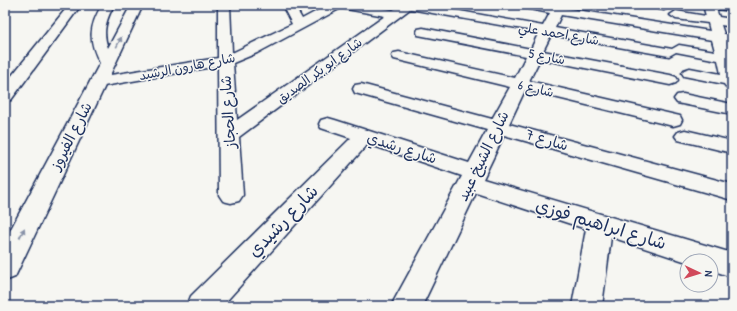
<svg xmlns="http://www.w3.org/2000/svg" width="737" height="311" font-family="'Patrick Hand','Playpen Sans Arabic',sans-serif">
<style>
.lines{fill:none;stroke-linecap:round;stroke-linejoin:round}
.street-casing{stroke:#1b2f5e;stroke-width:3}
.secondary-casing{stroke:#1b2f5e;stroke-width:3}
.street{fill:#f6f6f2;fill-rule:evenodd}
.secondary{fill:#f6f6f2;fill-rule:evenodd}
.oneway{fill:#8892a8}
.labels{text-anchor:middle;stroke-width:3;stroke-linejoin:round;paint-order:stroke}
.far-street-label{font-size:13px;fill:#1b2f5e;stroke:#f6f6f2}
.street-label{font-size:15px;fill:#1b2f5e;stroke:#f6f6f2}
.near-street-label{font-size:18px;fill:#1b2f5e;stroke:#f6f6f2}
</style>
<rect width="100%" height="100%" fill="#f6f6f2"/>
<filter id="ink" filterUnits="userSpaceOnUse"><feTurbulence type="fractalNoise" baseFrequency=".025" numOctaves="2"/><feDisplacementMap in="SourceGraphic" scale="8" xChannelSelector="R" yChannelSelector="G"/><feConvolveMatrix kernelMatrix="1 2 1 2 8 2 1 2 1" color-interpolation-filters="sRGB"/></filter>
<g filter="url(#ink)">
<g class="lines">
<g class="street-casing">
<path id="street" d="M218 5H230L232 53 292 24 282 5H294L302 19 328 5H364L393 10 401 5H427L543 26 550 13 524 8 518 5H566L564 8 710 31 708 23 676 19 670 15 676 11 706 16 703 5H732V11L716 9 719 17 732 19V27L721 25 724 34 732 35V43L727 42 730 53 732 54V89L726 87 724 84 684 76 682 73 684 70 690 68 721 74 718 60 676 52 669 56 551 35 543 51 670 75 676 77 678 80 676 83 670 85 540 59 529 81 680 116 682 120 680 124 673 126 525 90 509 124 732 184V200L504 135 483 179 732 253V277L711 270V261L687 262 611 237 602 306H572L586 229 476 193 422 306H391L462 176 368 144 222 306H187L191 296 351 138 321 128 319 124 321 120 328 118 335 120 469 163 487 130 355 93 353 89 355 85 361 84 492 119 510 87 394 59 392 56 394 53 399 52 515 78 526 56 418 35 417 32 418 29 423 28 531 49 539 32 410 9 239 137 243 195 239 201 231 203 223 201 219 195 218 66 98 87 92 85 90 82 92 79 98 77 218 58ZM341 8 385 16 237 120 233 63 257 53ZM561 15 712 40 715 51 679 45 672 49 555 28Z
M647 5H668L670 7 664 10 649 7Z
M683 94 732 104V114L677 103 674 99 677 95Z
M685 130 732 141V153L678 140 675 136 678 132Z"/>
</g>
<g class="secondary-casing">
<path id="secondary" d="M69 5H81L11 100 5 101V84Z
M102 5H114C106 20 102 32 108 48L131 5H143L15 277 5 281V240L100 63C88 41 89 26 102 5Z"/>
</g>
<use href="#street" class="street"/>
<use href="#secondary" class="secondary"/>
</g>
<defs><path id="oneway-solid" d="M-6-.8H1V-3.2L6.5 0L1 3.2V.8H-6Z"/></defs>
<g class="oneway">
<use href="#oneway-solid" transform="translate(119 42) rotate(-63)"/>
<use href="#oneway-solid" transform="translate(22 233) rotate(-63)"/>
</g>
</g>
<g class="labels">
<g class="far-street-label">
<text transform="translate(559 33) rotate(10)" y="5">شارع احمد علي</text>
<text transform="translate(547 56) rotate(11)" y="5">شارع 5</text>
<text transform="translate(187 66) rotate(-11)" y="5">شارع هارون الرشيد</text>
<text transform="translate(319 70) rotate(-36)" y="5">شارع ابو بكر الصديق</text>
<text transform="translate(536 88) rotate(13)" y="5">شارع 6</text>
</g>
<g class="street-label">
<text transform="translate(228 112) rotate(-94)" y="5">شارع الحجاز</text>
<text transform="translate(71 136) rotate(-63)" y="5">شارع الفيروز</text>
<text transform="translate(547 140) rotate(16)" y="5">شارع 7</text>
<text transform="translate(402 148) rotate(18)" y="5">شارع رشدي</text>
<text transform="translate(483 156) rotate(-64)" y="5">شارع الشيخ عبيد</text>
</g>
<g class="near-street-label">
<text transform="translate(283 221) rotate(-46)" y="6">شارع رشيدي</text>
<text transform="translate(601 224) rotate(17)" y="6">شارع ابراهيم فوزي</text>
</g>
</g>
<rect width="737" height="311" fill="none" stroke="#f6f6f2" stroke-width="20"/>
<rect x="10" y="10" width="717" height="291" fill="none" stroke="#1b2f5e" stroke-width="1.5" filter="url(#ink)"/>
<g transform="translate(699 273) rotate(94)"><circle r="19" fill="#f6f6f2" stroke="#9ea6b7"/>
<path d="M0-3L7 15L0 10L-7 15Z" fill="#d1495b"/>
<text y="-6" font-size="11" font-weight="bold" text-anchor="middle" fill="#1b2f5e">N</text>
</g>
</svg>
